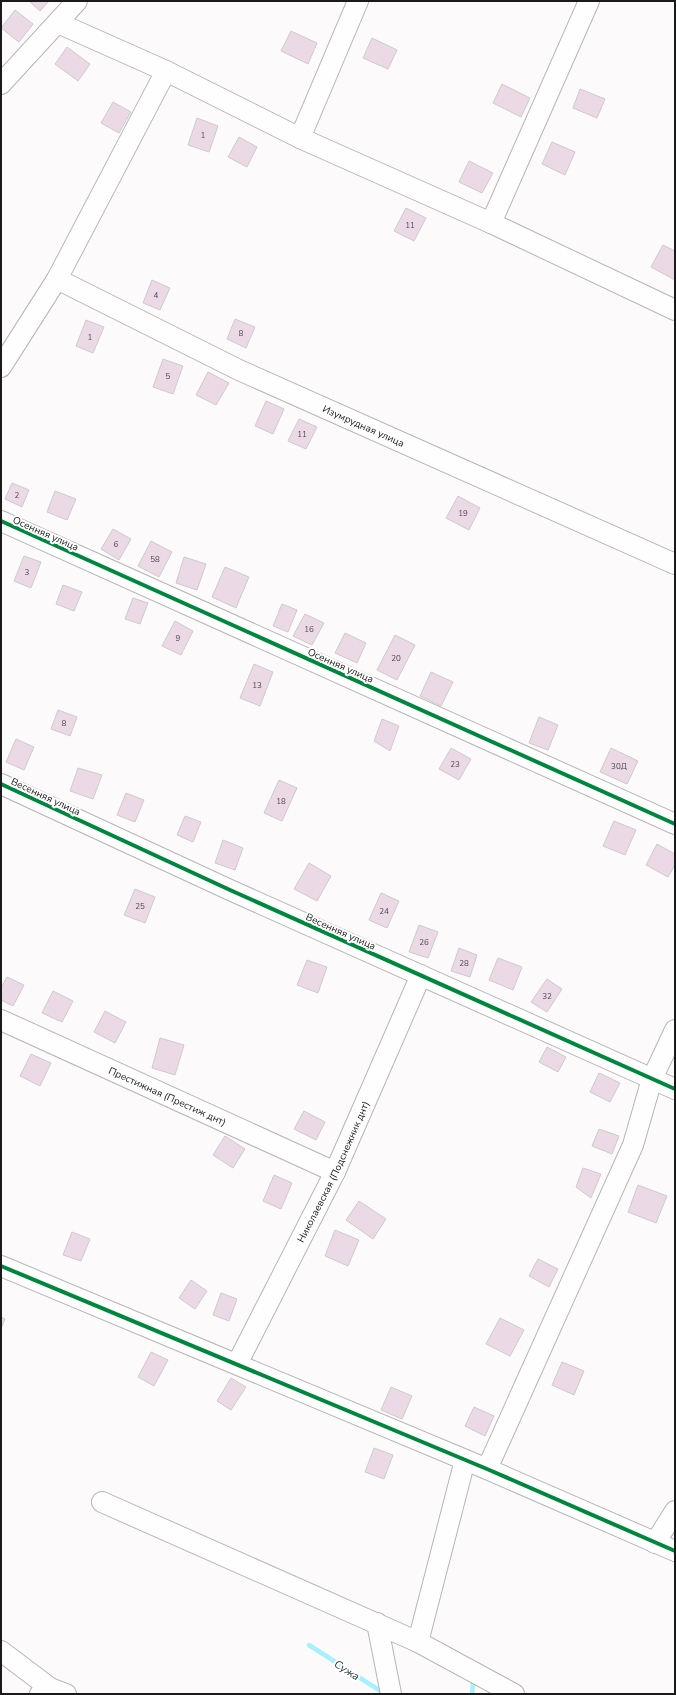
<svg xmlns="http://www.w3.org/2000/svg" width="676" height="1695" font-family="'Nunito Sans',sans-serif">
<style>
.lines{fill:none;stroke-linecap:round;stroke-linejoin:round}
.stream{stroke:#a6f1fd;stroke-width:4.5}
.building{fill:#ebd9e6;stroke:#cdcbcc}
.minor-casing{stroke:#b7b5b6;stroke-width:22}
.minor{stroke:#fffefe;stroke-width:20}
.cycleway-casing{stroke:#fff;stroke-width:6}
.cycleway{stroke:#00873e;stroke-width:4}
.labels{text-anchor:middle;stroke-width:4;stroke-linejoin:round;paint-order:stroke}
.number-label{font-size:8px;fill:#4f4a4e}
.street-label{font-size:10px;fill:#1b1a1b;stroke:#fff}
.water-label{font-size:11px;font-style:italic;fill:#1a3337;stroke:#fff}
</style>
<rect width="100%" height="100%" fill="#fcfafb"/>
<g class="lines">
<path class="stream" d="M309 1645 385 1694
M472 1694 473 1681H476"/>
</g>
<path class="building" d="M29 1H49L40 11Z
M15 10 33 24 19 42 1 28Z
M291 31 317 43 308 64 281 51Z
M372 38 397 50 388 69 363 58Z
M67 47 90 64 78 81 55 64Z
M502 84 530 98 521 117 493 103Z
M580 89 605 99 597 118 573 108Z
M113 102 131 112 119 133 101 123Z
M197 118 218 126 209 152 188 145Z
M239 137 257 147 247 167 228 157Z
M552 142 575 152 565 175 542 164Z
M469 161 493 173 482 193 459 182Z
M406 208 426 218 414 241 394 231Z
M663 245 675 251V280L651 267Z
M152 280 170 288 160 310 143 303Z
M235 319 255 327 246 348 227 339Z
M86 320 104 327 93 353 76 346Z
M163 359 183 366 173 394 153 387Z
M208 372 229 383 216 405 196 395Z
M266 401 284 409 273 434 255 426Z
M299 419 317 427 306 449 288 441Z
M12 483 29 490 22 507 5 499Z
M55 491 76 499 67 520 47 512Z
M458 496 480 508 469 530 446 518Z
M113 529 131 539 119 560 101 549Z
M151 541 172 552 159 577 138 566Z
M24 556 41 562 31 588 14 581Z
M184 557 206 564 197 590 176 583Z
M225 567 249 577 236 608 212 597Z
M63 585 82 592 74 611 56 604Z
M133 598 148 603 140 624 125 619Z
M282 604 297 610 288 632 273 626Z
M305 614 324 623 312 645 293 636Z
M175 621 193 631 181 655 162 646Z
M345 633 366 643 357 663 335 653Z
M395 635 415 645 397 680 377 670Z
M254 664 273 672 260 706 240 698Z
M431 672 453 682 441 706 420 696Z
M58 710 77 717 70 736 51 729Z
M539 717 558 725 548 750 529 743Z
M382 719 399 726 390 751 374 741Z
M16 739 34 747 24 770 6 762Z
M451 748 471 759 459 780 439 769Z
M611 748 638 761 627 784 600 772Z
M78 768 102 775 93 799 70 791Z
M279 780 297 788 282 821 264 813Z
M126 793 144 800 135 822 117 815Z
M185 816 201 822 193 842 177 835Z
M614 821 636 830 625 855 603 846Z
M223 840 243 848 235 870 215 863Z
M657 844 675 854V865L668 877 646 865Z
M309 863 331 876 317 901 294 889Z
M135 889 155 897 145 923 124 915Z
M381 893 399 901 387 928 369 920Z
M419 925 438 932 428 958 409 952Z
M459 948 477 955 470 977 451 971Z
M498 958 522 967 513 990 489 980Z
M307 960 327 967 318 993 297 985Z
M7 977 24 985 13 1006 1 1000V988Z
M547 979 562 989 547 1012 531 1002Z
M53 991 73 1001 62 1022 42 1013Z
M105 1011 126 1022 115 1043 94 1032Z
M160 1038 184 1045 175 1075 152 1068Z
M547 1047 566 1057 558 1072 539 1062Z
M31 1054 51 1063 40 1086 20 1076Z
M599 1073 620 1083 610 1102 590 1092Z
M304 1111 325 1122 316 1140 294 1129Z
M599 1129 619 1136 612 1154 592 1146Z
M225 1136 245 1149 233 1168 213 1155Z
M583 1168 601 1174 591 1198 576 1187Z
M274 1175 292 1183 281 1209 263 1201Z
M638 1185 667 1196 656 1223 628 1212Z
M359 1201 386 1219 373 1239 346 1220Z
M335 1230 359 1240 348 1266 325 1256Z
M72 1232 90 1239 81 1261 63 1255Z
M538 1259 558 1269 549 1287 529 1276Z
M191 1280 207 1291 195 1309 179 1298Z
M221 1293 237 1299 229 1321 213 1315Z
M1 1317 5 1319 1 1329Z
M500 1318 524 1330 510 1356 486 1344Z
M151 1352 168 1360 154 1386 138 1377Z
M562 1362 584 1371 574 1395 552 1385Z
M231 1378 246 1387 231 1410 217 1401Z
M391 1387 412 1396 402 1419 381 1410Z
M474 1407 494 1416 485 1436 465 1426Z
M374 1448 393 1455 384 1479 365 1472Z"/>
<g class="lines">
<g class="minor-casing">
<g id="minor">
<path d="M58 23 166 71 300 138 491 223 675 310"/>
<path d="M1 84 77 1"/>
<path d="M300 138 358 1"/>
<path d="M491 223 589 1"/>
<path id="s1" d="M57 279 239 370 675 564"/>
<path d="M1 367 57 279 166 71"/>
<path d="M1 521 675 824"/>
<path d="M1 784 230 890 675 1089"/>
<path id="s2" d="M1 1020 335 1172"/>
<path d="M1 1266 487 1469 675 1551"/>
<path id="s3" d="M237 1364 335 1172 421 975"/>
<path d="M487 1469 633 1145 652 1079 675 1030"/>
<path d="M102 1502 418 1642 465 1460"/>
<path d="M655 1543 675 1511"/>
<path d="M377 1623 391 1694"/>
<path d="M418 1642 514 1694"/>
<path d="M1 1651 50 1688 40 1694"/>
<path d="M50 1688 66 1694"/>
</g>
</g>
<use href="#minor" class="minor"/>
<g class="cycleway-casing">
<path id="cycleway" d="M1 521 675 824
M1 784 230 890 675 1089
M1 1266 487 1469 675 1551"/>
</g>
<use href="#cycleway" class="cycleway"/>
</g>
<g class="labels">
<g class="number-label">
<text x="203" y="138">1</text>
<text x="410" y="228">11</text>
<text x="156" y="298">4</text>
<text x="241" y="336">8</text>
<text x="90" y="340">1</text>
<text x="168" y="379">5</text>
<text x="302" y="437">11</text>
<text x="17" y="498">2</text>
<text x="463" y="516">19</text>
<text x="116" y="547">6</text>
<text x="155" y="562">58</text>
<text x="27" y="575">3</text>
<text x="309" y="632">16</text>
<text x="178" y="641">9</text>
<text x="396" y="661">20</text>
<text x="257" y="688">13</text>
<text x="64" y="726">8</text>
<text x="455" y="767">23</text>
<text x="619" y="769">30Д</text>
<text x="281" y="804">18</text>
<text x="140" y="909">25</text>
<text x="384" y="914">24</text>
<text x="424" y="945">26</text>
<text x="464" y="966">28</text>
<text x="547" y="999">32</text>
</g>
<g class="street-label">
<text dy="4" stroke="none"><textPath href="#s1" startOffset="340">Изумрудная улица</textPath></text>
<text transform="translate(46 533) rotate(24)" y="4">Осенняя улица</text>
<text transform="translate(341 665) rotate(24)" y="4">Осенняя улица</text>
<text transform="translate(46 796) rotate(25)" y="4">Весенняя улица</text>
<text transform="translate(341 931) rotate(24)" y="4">Весенняя улица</text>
<text dy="4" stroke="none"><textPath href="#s2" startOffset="183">Престижная (Престиж днт)</textPath></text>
<text dy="4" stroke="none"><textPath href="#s3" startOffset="215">Николаевская (Подснежник днт)</textPath></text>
</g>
<g class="water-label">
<text transform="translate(347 1670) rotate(33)" y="4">Сужа</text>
</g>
</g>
<rect width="676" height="1695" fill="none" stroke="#1b1a1b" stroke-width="4"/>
</svg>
